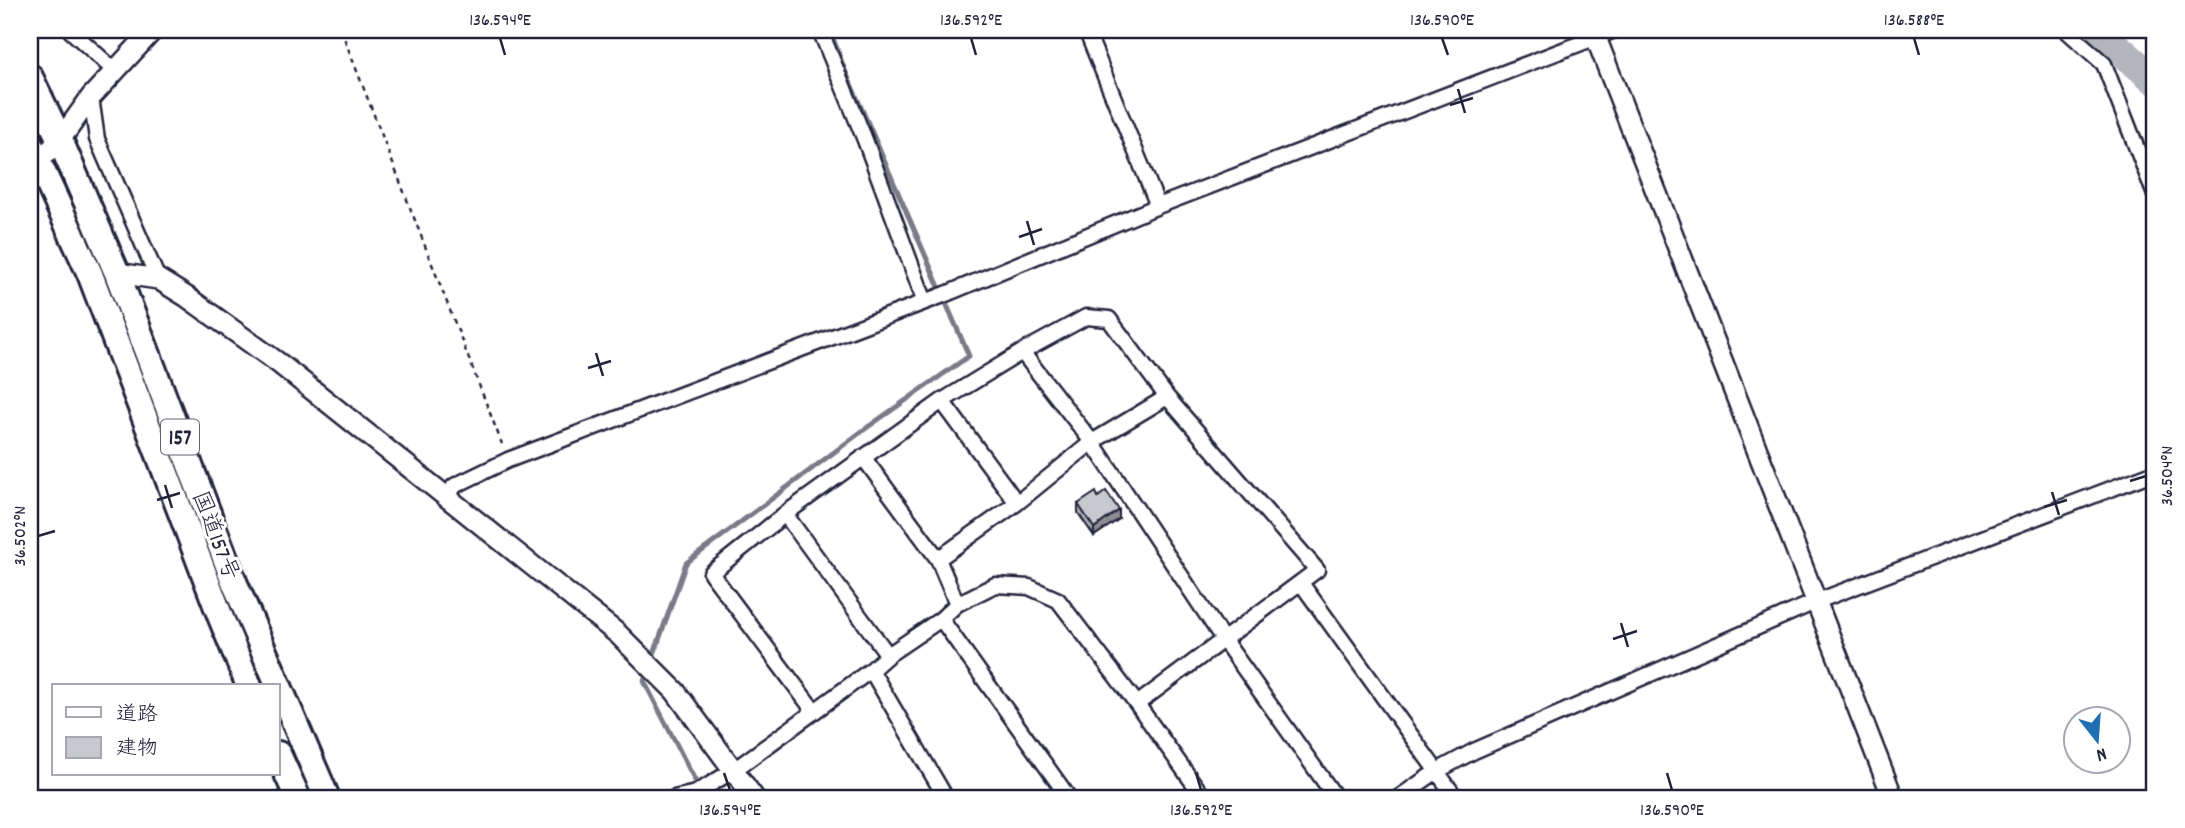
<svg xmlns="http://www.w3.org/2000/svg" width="2185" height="828" font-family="Dekko,'Klee One',sans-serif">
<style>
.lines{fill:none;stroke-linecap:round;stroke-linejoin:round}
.stream{stroke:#7a7a88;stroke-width:5}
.river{stroke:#b4b4bc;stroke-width:30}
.street-casing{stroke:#22223b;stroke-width:19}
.secondary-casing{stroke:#22223b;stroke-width:24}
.highway-casing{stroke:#22223b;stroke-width:30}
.path{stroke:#22223b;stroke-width:2.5;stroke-dasharray:5 5;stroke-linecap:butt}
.street{stroke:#fff;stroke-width:14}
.secondary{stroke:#fff;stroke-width:19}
.highway{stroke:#fff;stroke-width:24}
.wall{fill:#acacb2;stroke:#22223b;stroke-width:2}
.shaded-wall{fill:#8c8c91;stroke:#22223b;stroke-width:2}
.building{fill:#c8c8cf;stroke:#22223b;stroke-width:2}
.ticks{fill:none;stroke:#22223b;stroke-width:2.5}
.labels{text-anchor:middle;stroke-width:6;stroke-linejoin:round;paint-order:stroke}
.shield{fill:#fff;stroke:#646476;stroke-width:2}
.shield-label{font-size:21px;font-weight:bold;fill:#22223b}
.street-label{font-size:23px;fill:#22223b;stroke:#fff}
.neatline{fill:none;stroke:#22223b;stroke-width:2.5}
.ticks-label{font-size:18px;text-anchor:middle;fill:#22223b}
</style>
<rect width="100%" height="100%" fill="#fff"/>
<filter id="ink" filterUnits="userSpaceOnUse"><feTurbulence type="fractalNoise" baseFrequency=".0143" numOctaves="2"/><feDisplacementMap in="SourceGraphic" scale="14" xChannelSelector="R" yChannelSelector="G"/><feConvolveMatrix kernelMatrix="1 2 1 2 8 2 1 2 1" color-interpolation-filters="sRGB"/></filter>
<g filter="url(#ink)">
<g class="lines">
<path class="stream" d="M653 657 686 563 865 429 969 356 844 68 830 30
M647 674 644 681 704 798"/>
<path class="river" d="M2097 30 2155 80"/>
<g class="street-casing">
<path id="street" d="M70 30 115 71
M820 30 865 140 925 302
M1086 30 1158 206
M2066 30 2104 64 2155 195
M91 97 97 139 158 279
M1022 352 1092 442 1223 639 1336 798
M942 401 1017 503
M863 457 938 559 957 604
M448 499 454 486 508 460 946 294 1158 206 1615 30
M785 514 888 655
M938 559 1017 503 1092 442 1167 397
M1301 583 1456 798
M941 619 1069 798
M871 670 946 798
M814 711 711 573 785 514 942 401 1022 352 1086 317 1109 319 1167 397 1317 570 1137 704
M674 798 696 793 734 770 871 670 888 655 941 619 957 604 995 585 1029 587 1058 600 1137 704 1204 798
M1398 798 1437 771 1474 751 1815 602 2155 472"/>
</g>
<g class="secondary-casing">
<path id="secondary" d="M1593 30 1893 798
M30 170 60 140 91 97 153 30
M117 273 158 279 187 297 280 364 618 634 675 691 754 798"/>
</g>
<g class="highway-casing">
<path id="highway" d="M30 77 60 140 117 273 235 584 327 798
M30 144 90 274 221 618 249 686
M278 754 298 798"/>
</g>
<path class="path" d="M341 30 502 444"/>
<use href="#street" class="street"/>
<use href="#secondary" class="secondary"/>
<use href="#highway" class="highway"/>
</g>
<path class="wall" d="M1098 497 1119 519 1094 536 1078 513V504Z"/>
<path class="shaded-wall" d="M1119 510V519L1094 536V528Z"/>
<path class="building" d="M1106 491 1119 510 1094 528 1078 504 1096 492 1098 497Z"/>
</g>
<path class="ticks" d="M500 38 505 55M971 38 976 55M1442 38 1448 55M1914 38 1919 55M1458 89 1465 113M1450 105 1473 98M1027 221 1034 245M1019 237 1042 229M596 353 603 376M588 368 611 361M2130 481 2146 476M165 485 172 508M2052 492 2059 515M157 500 180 493M2044 507 2067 500M38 536 55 531M1621 623 1628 647M1613 639 1637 631M724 773 730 790M1196 773 1201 790M1667 773 1672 790"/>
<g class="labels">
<rect class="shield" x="161" y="419.5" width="38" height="35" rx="5"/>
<g class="shield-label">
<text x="180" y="444">157</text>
</g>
<g class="street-label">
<text transform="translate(217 535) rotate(69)" y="8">国道157号</text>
</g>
</g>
<rect width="2185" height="828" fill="none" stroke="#fff" stroke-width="77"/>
<rect x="52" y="684" width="228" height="91" fill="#ffffff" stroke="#a7a7b1" stroke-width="2"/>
<rect x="66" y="707" width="35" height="10" fill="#ffffff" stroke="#a7a7b1" stroke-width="2"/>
<text x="116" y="720" font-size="21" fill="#22223b">道路</text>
<rect x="66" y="737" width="35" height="21" fill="#c8c8cf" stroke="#a7a7b1" stroke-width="2"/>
<text x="116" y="754" font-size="21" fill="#22223b">建物</text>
<g transform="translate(2097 740) rotate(163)"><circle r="33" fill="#ffffff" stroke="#a7a7b1" stroke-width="2"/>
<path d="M0-5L12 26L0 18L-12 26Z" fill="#1f6fb2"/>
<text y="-10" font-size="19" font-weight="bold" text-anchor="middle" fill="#22223b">N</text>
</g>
<rect x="38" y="38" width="2108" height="752" class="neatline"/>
<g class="ticks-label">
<text x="500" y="25">136.594°E</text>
<text x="971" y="25">136.592°E</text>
<text x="1442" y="25">136.590°E</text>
<text x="1914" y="25">136.588°E</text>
<text transform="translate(2166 476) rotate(-90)" y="6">36.504°N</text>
<text transform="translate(19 536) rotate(-90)" y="6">36.502°N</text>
<text x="730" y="815">136.594°E</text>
<text x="1201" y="815">136.592°E</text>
<text x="1672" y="815">136.590°E</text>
</g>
</svg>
